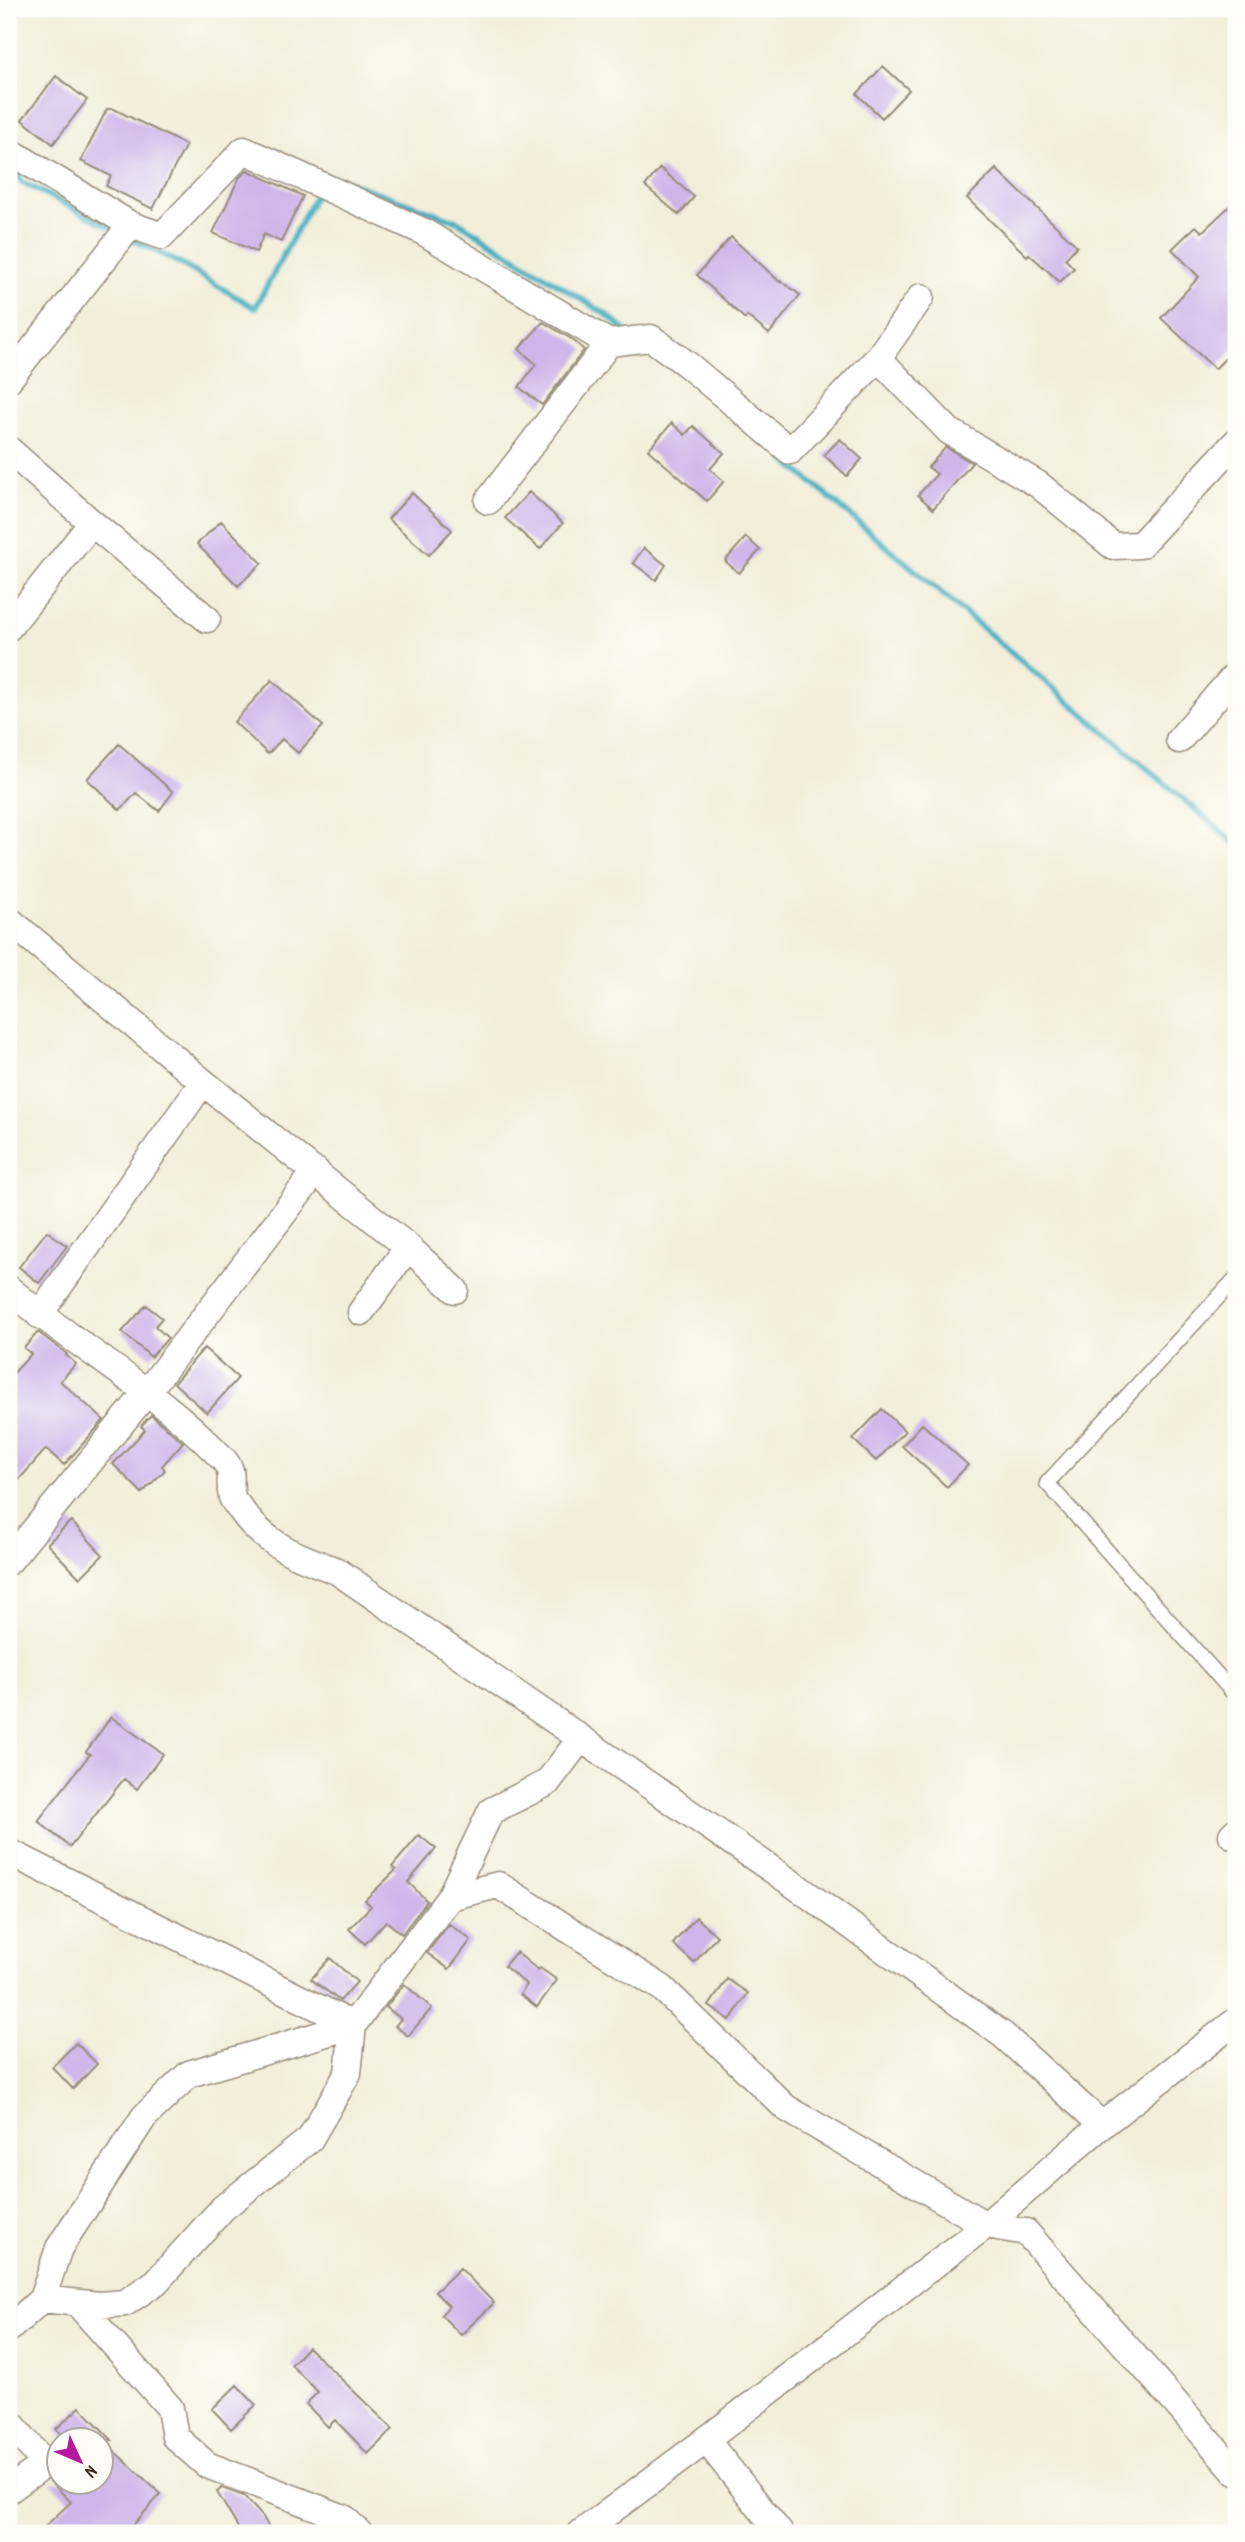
<svg xmlns="http://www.w3.org/2000/svg" width="1245" height="2542" font-family="Dekko,sans-serif">
<style>
.lines{fill:none;stroke-linecap:round;stroke-linejoin:round}
.stream{stroke:#42aec0;stroke-width:6}
.building{fill:#cdb6ea}
.service-casing{stroke:#978c7c;stroke-width:17}
.minor-casing{stroke:#978c7c;stroke-width:29}
.service{stroke:#fff;stroke-width:14}
.minor{stroke:#fff;stroke-width:26}
</style>
<rect width="100%" height="100%" fill="#fdfcf7"/>
<filter id="ink" filterUnits="userSpaceOnUse"><feTurbulence type="fractalNoise" baseFrequency=".0143" numOctaves="2"/><feDisplacementMap in="SourceGraphic" scale="14" xChannelSelector="R" yChannelSelector="G"/><feConvolveMatrix kernelMatrix="1 2 1 2 8 2 1 2 1" color-interpolation-filters="sRGB"/></filter>
<filter id="wash" filterUnits="userSpaceOnUse"><feTurbulence type="fractalNoise" baseFrequency=".00686" numOctaves="4" result="noise"/><feDisplacementMap in="SourceGraphic" scale="28" xChannelSelector="R" yChannelSelector="G"/><feGaussianBlur stdDeviation="1.57" result="paint"/><feColorMatrix in="noise" values="0 0 0 0 0 0 0 0 0 0 0 0 0 0 0 0 0 1.4 0 .05"/><feComposite in="paint" operator="in"/></filter>
<g filter="url(#wash)">
<rect width="100%" height="100%" fill="#f3eed9"/>
<g class="lines">
<path class="stream" d="M9 117 14 129 16 146
M19 167 20 181 110 227
M335 177 457 221 607 315 626 331
M132 239 181 264 255 308 317 192
M784 459 1236 844"/>
</g>
<g id="blocks">
<path class="building" d="M883 66 909 90 882 118 857 94Z
M56 76 87 100 53 144 22 120Z
M107 109H114L186 145 153 209 106 186 111 176 81 161Z
M660 168 694 197 679 215 645 186Z
M996 169 1077 246 1065 259 1074 268 1060 282 1029 254 1027 256 967 198Z
M247 170 303 196 281 242 264 234 256 252 213 233 239 178Z
M1236 200V347L1215 369 1161 318 1199 277 1172 249 1196 226 1202 232Z
M731 237 780 282 781 281 800 295 769 334 747 316 745 319 697 275Z
M543 322 573 340 584 350 542 405 519 387 536 364 519 349Z
M672 423 685 435 693 426 724 453 710 469 724 481 707 501 648 450Z
M840 439 862 459 847 476 824 455Z
M946 447 972 463 933 509 918 495 937 474 928 467Z
M529 492 563 523 540 549 505 518Z
M412 493 452 530 429 555 388 519Z
M221 521 262 563 238 586 197 544Z
M746 537 760 550 739 573 725 561Z
M644 548 666 565 656 580 633 563Z
M272 680 323 726 298 753 282 739 268 754 234 722Z
M119 744 173 792 159 811 136 793 120 810 87 779Z
M47 1231 67 1246 39 1283 19 1267Z
M146 1305 162 1318 155 1326 168 1338 151 1357 122 1332Z
M38 1332 67 1354 66 1355 76 1364 60 1381 104 1420 64 1465 46 1449 9 1491V1378L31 1354 24 1348Z
M204 1348 238 1378 207 1413 174 1383Z
M882 1409 905 1431 876 1461 853 1439Z
M151 1415 183 1442 162 1466 165 1470 142 1493 113 1464 145 1430 141 1426Z
M922 1424 968 1465 947 1487 902 1446Z
M71 1521 103 1555 80 1578 47 1544Z
M111 1717 163 1754 137 1789 124 1779 70 1847 38 1821 90 1754 86 1752Z
M419 1835 436 1849 408 1882 427 1901 402 1934 386 1921 365 1944 349 1929 371 1906 365 1900 396 1870 392 1867Z
M696 1917 717 1936 694 1963 673 1944Z
M449 1924 471 1940 449 1969 427 1953Z
M516 1952 538 1970 540 1968 557 1980 537 2007 520 1994 527 1985 504 1966Z
M330 1958 357 1982 340 2001 311 1979Z
M727 1979 748 1993 730 2020 709 2006Z
M404 1984 432 2008 408 2036 395 2026 401 2019 386 2007Z
M76 2043 97 2064 73 2089 52 2067Z
M460 2268 494 2303 461 2335 441 2315 449 2306 435 2292Z
M308 2347 393 2429 368 2454 335 2420 328 2427 306 2404 318 2392 291 2365Z
M237 2385 256 2405 231 2429 212 2409Z
M80 2407 112 2440H102L161 2494 126 2533H38L71 2502 51 2482H102V2440H67L56 2429Z
M222 2488 244 2496 263 2517 272 2533H241L217 2492Z"/>
</g>
</g>
<g filter="url(#ink)">
<use href="#blocks" fill-opacity="0" stroke="#978c7c" stroke-width="2"/>
<g class="lines">
<g class="service-casing">
<path id="service" d="M1236 1278 1047 1483 1236 1696"/>
</g>
<g class="minor-casing">
<path id="minor" d="M9 151 131 225 162 236 244 150 422 231 609 343 651 338 688 365 790 451 878 358 921 297
M878 358 949 431 1039 485 1113 546 1140 545 1236 442
M9 379 131 225
M9 450 92 523 9 627
M488 501 609 343
M92 523 207 619
M1179 740 1236 674
M9 920 203 1082 408 1247 455 1290
M9 1289C76 1346 156 1390 218 1454 238 1473 227 1475 232 1497 233 1501 238 1506 241 1510 265 1545 299 1557 337 1571L793 1884 1003 2035 1102 2125
M361 1312 408 1247
M39 1315 203 1082
M9 1561 147 1392 316 1171
M1232 1835 1236 1831
M9 1852 353 2025 348 2073 310 2139 223 2208 156 2282 125 2303 99 2305 42 2299
M450 1897 498 1885 662 1988 786 2108 986 2225 1026 2232 1236 2472
M77 2303 170 2408 175 2437 207 2465 344 2518 359 2533
M9 2329 42 2299 59 2248 144 2117 189 2074 353 2025 450 1897 491 1811 547 1783 581 1738
M9 2421 45 2464 9 2490
M706 2440 780 2533
M581 2533 706 2440 986 2225 1102 2125 1236 2021"/>
</g>
<use href="#service" class="service"/>
<use href="#minor" class="minor"/>
</g>
</g>
<rect width="1245" height="2542" fill="none" stroke="#fdfcf7" stroke-width="35"/>
<g transform="translate(80 2461) rotate(134)"><circle r="33" fill="#fdfcf7" stroke="#afa8a0" stroke-width="2"/>
<path d="M0-5L12 26L0 18L-12 26Z" fill="#b5179e"/>
<text y="-10" font-size="19" font-weight="bold" text-anchor="middle" fill="#3b2a1e">N</text>
</g>
</svg>
